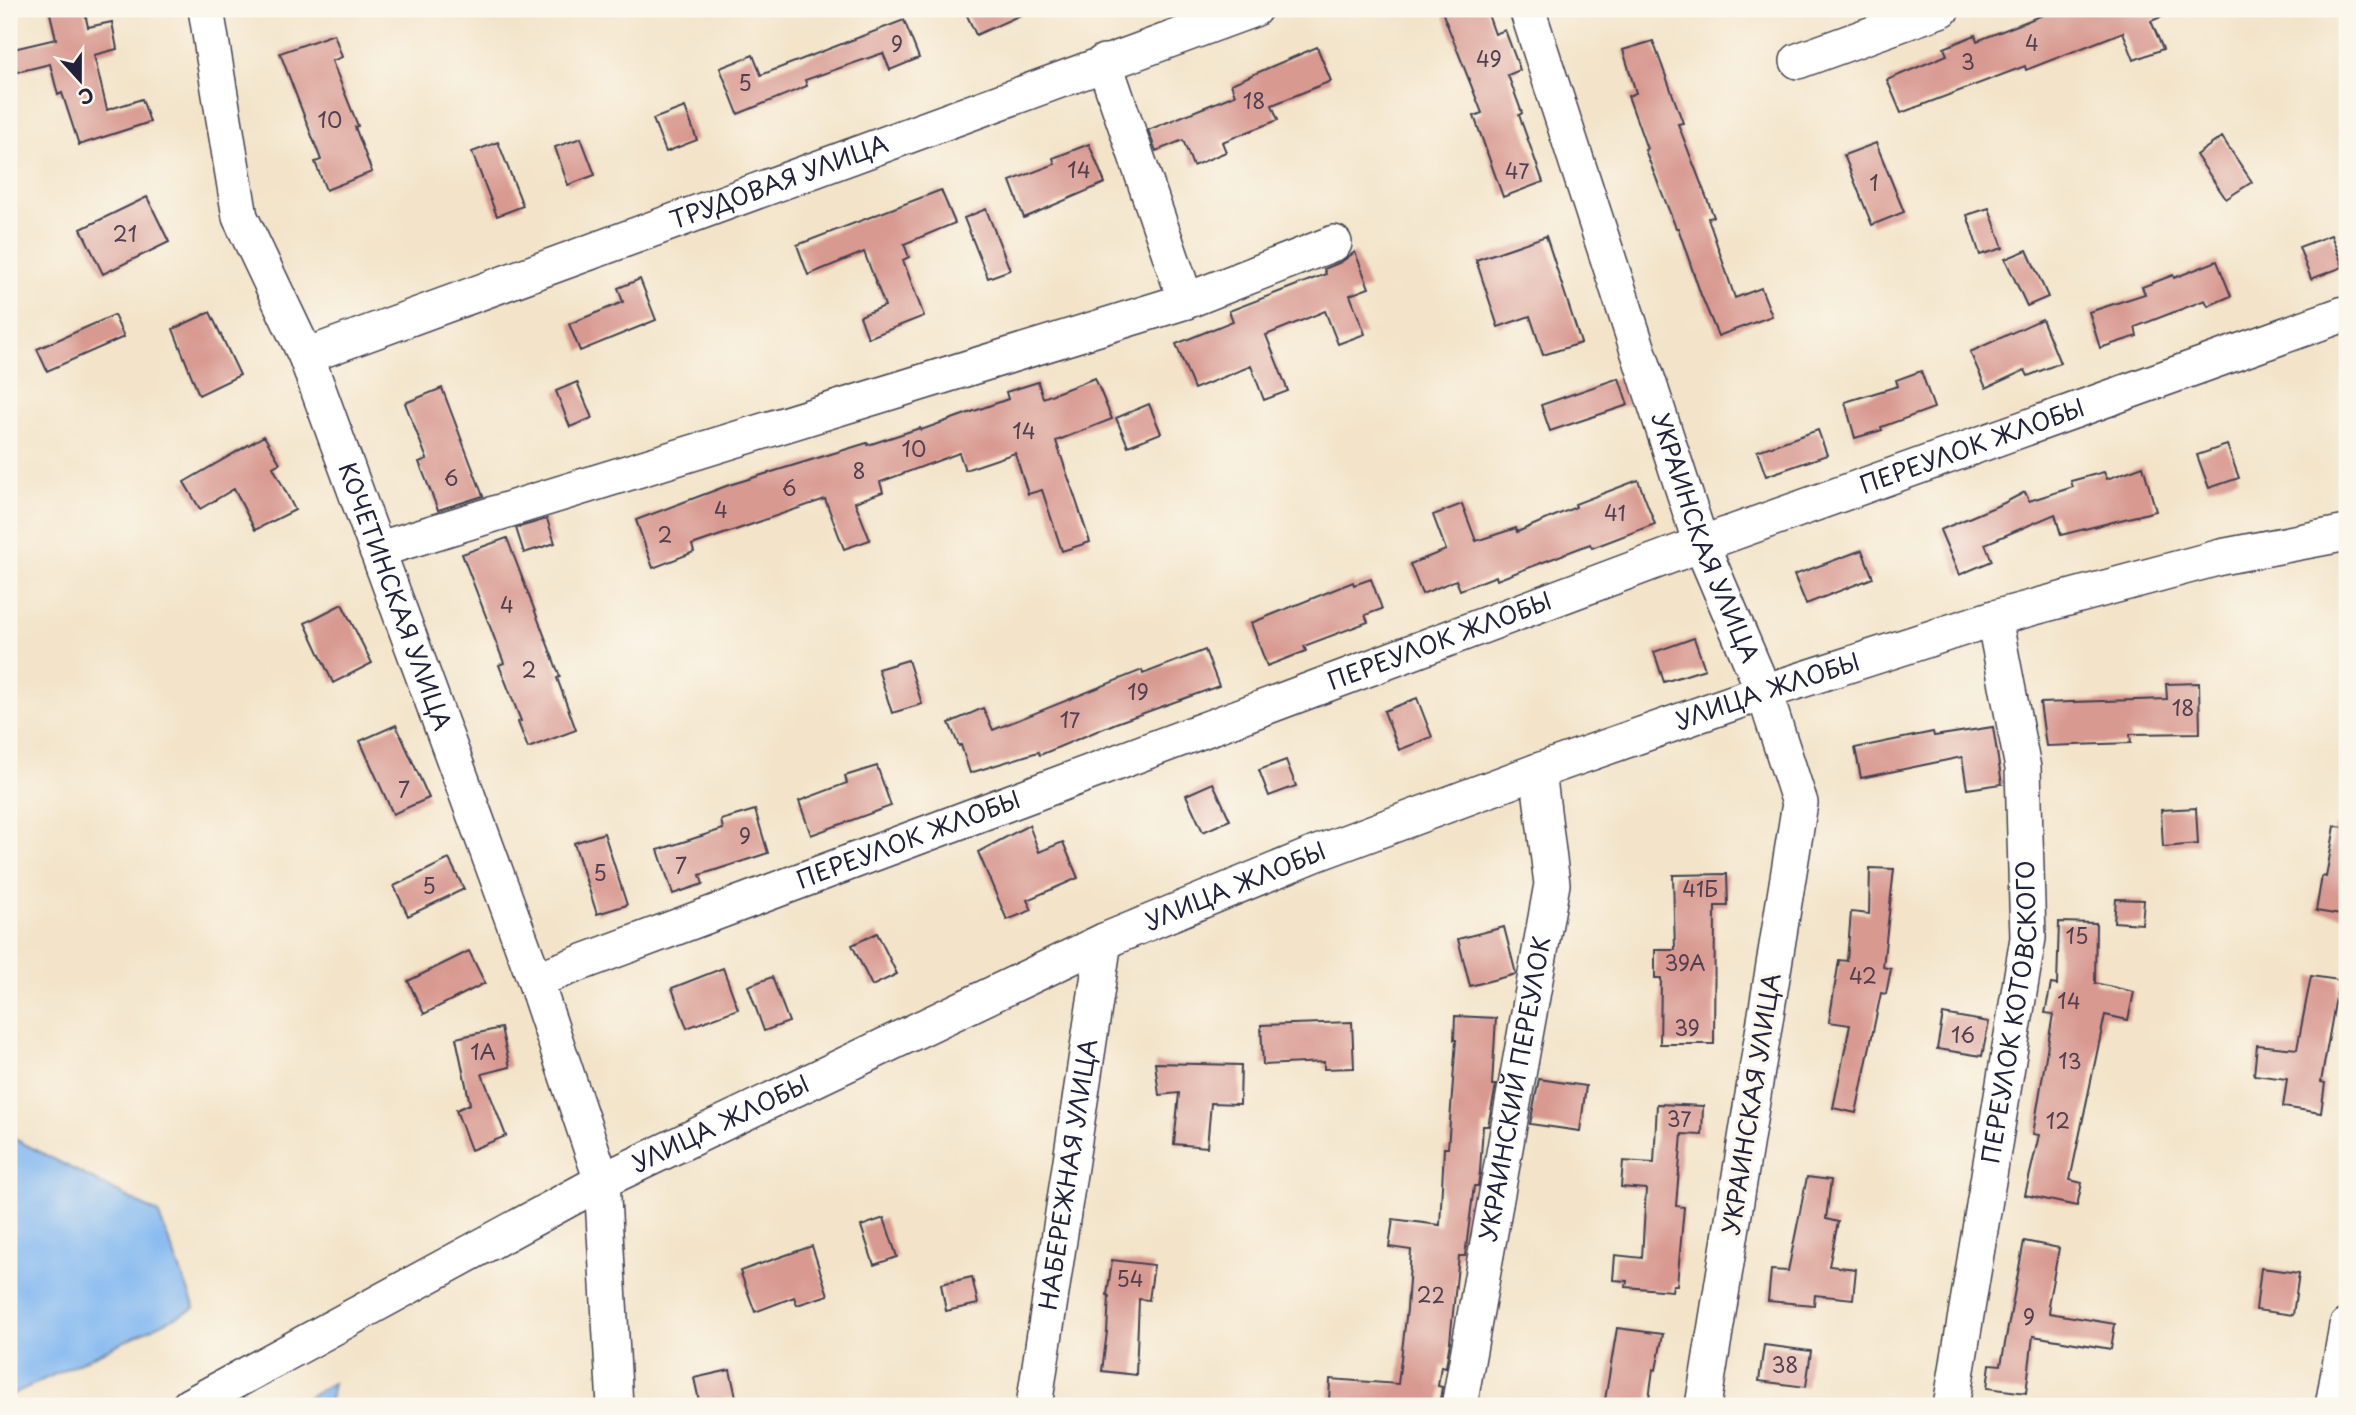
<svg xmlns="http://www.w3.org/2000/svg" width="2356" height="1415" font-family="'Playpen Sans',sans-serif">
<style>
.water{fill:#81b7f0;stroke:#526c96;stroke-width:2}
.building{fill:#d89990}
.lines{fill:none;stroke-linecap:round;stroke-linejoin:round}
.minor-casing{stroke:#413f50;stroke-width:38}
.minor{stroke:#fff;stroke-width:35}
.labels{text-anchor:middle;stroke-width:7;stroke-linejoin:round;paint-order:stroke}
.number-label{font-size:21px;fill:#504050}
.street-label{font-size:24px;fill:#22223b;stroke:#fbf7ec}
</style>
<rect width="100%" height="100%" fill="#fbf7ec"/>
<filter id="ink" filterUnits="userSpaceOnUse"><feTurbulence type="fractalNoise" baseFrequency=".0143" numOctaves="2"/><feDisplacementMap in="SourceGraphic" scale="14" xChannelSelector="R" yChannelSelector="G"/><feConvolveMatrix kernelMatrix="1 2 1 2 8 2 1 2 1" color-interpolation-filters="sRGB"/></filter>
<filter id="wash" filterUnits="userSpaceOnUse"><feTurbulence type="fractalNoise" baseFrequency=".00686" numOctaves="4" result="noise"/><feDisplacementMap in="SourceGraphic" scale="28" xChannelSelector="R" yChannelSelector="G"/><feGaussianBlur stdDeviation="1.57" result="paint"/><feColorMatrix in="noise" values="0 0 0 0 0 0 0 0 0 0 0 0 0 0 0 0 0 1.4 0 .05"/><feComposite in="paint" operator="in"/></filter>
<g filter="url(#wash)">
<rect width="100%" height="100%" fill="#f3e4c9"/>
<path class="water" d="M9 1136 158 1213 195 1308 9 1396Z
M333 1383 329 1406H292Z"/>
<g id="blocks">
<path class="building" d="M49 9H84L88 27 112 22 117 49 94 55 107 110 142 99 150 122 79 145 62 93 58 95 50 64 9 74V50L56 39Z
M964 9H1034L976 35Z
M1441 9H1486L1495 34 1505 30 1520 70 1508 75 1522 113 1519 115 1543 182 1503 197 1474 116 1482 113Z
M2058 9 2178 10 2151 21 2163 49 2134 60 2123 32 2026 70 2025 66 1901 113 1887 80 1947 55 1944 48 1975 35 1977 41Z
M904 20 919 58 890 70 883 53 805 80 807 86 738 114 720 68 753 55 761 75Z
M334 34 342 57 332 61 358 126 355 127 372 172 326 190 315 162 321 160 280 53Z
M1653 41 1683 123 1678 124 1714 217 1708 218 1735 298 1761 288 1772 316 1718 336 1701 295 1678 228H1676L1645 150 1647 149 1628 96 1636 93 1623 50Z
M1317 47 1331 81 1272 105 1278 120 1222 142 1226 152 1193 166 1183 140 1156 151 1148 130 1235 95 1231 84Z
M685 107 697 140 666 152 653 119Z
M2222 137 2252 182 2226 199 2196 155Z
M581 138 595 175 568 185 555 147Z
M498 142 523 206 497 216 472 152Z
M1876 143 1904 212 1872 225 1844 155Z
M1089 144 1105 183 1024 218 1010 181 1055 164 1053 158Z
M941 190 955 223 904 244 909 257 903 260 924 316 868 338 860 316 885 306 864 252 808 275 797 245Z
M147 197 169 242 103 274 81 229Z
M1989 208 2003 248 1980 255 1967 215Z
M986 209 1010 270 988 278 964 218Z
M2331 235 2343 267 2311 279 2299 247Z
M1546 236 1581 343 1543 355 1530 316 1498 327 1476 260Z
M2027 250 2048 297 2027 306 2005 259Z
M1355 252 1369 288 1350 295 1365 334 1338 344 1325 311 1266 335 1288 391 1264 400 1251 366 1194 389 1176 344 1233 321 1229 311 1326 274 1324 269 1341 262Z
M2217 261 2231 296 2208 306 2205 300 2135 327 2137 336 2100 348 2089 312 2145 294 2142 287 2173 275 2174 278Z
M640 279 656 320 580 351 569 324 623 302 618 288Z
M210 312 240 375 199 395 173 329Z
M114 315 124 337 47 371 37 349Z
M2042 319 2060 363 2028 376 2025 370 1986 388 1970 352Z
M1921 371 1934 408 1881 427 1882 430 1855 438 1845 402 1898 386 1896 380Z
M1095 378 1112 419 1056 441 1090 542 1062 551 1042 490 1028 494 1015 453 965 470 959 453 880 482 883 492 855 502 870 540 844 549 825 499 692 545 694 552 653 568 636 520 729 485 867 443 868 445 920 428 921 430 1008 399 1006 392 1038 382 1043 398Z
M1619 378 1628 405 1550 431 1541 405Z
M577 382 592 418 570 427 556 391Z
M442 388 483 496 438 510 419 462 427 459 405 403Z
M1149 404 1161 433 1128 446 1116 418Z
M1818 430 1827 455 1766 476 1757 451Z
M264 436 280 463 273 467 295 510 255 530 234 489 200 509 184 482Z
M2227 445 2239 478 2209 488 2197 455Z
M2143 466 2156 511 2061 535 2055 514 1985 544 1992 561 1959 575 1940 530 2004 503 2025 492 2029 501 2073 487 2071 481 2104 472 2107 479Z
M1638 480 1655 524 1592 548 1590 544 1497 580 1496 576 1460 590 1456 580 1422 594 1410 564 1446 550 1433 515 1462 504 1476 541 1516 528 1517 532 1576 507 1575 504Z
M547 519 555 543 524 553 516 528Z
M507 538 560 677 557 678 576 730 528 748 518 722 521 721 499 665 504 663 462 554Z
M1862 550 1873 578 1806 604 1794 575Z
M1371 579 1382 609 1365 615 1368 622 1304 646 1306 651 1267 666 1251 623 1353 582 1354 585Z
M342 604 372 663 333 683 305 623Z
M1694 638 1705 669 1664 682 1654 652Z
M1205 650 1219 686 1116 723 1040 755 1038 752 970 773 961 745 959 746 949 723 983 708 993 730 1142 670 1143 674Z
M908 660 922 704 892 713 878 669Z
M2199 683 2200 733 2130 734 2131 743 2046 746 2040 703 2167 699 2166 684Z
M1417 698 1432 737 1399 750 1384 711Z
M396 725 429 798 393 814 360 741Z
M1993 727 2002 784 1967 789 1962 757 1861 778 1855 748 1933 732 1934 736Z
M1286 760 1296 786 1269 796 1259 770Z
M877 766 891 806 811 835 799 801 847 783 845 776Z
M1213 783 1230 820 1203 832 1186 795Z
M2196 808 2198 844 2163 847 2161 810Z
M755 810 768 853 700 875 703 884 673 894 658 850 723 829 721 820Z
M1029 825 1039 852 1063 842 1078 878 1027 900 1032 910 1007 920 978 852Z
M2335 826 2347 827V916L2316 911 2322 876 2326 877Z
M604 833 627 905 597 914 574 843Z
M449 859 464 889 408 916 394 886Z
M1870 868 1894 869 1883 967 1891 969 1886 994 1881 993 1856 1113 1833 1108 1850 1025 1829 1022 1839 960 1847 961 1851 912 1869 914Z
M1727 874 1728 906H1715L1714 1044H1660L1661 978H1655V950H1675L1673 875Z
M2116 899 2144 900 2142 924 2114 922Z
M2059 922 2096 923 2095 983 2134 992 2128 1020 2105 1015 2070 1180 2082 1183 2077 1206 2025 1195 2039 1135 2033 1134 2053 1014 2045 1013 2051 984 2057 985Z
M1504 927 1516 974 1470 986 1458 939Z
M877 933 897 974 872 986 852 945Z
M469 951 485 983 424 1014 408 981Z
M723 968 738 1009 687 1028 672 988Z
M2311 976 2339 980 2321 1082 2325 1083 2321 1113 2283 1107 2287 1079 2254 1075 2257 1045 2297 1049Z
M772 977 789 1022 764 1031 748 986Z
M1943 1014 1989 1022 1982 1056 1937 1049Z
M1455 1016 1496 1018 1492 1085H1496L1488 1126H1483L1480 1171 1478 1186H1474L1465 1256H1459L1450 1341 1446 1367 1441 1366 1438 1386 1442 1387 1439 1406H1381L1329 1402 1330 1379 1398 1384 1407 1309 1411 1250 1389 1247 1393 1219 1440 1225 1444 1148H1448L1456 1040H1454Z
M1352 1022 1354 1068 1324 1069V1062L1263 1065 1261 1025Z
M501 1028 510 1067 482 1074 506 1136 471 1150 456 1110 470 1104 456 1038Z
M1155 1063 1241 1065 1240 1104 1211 1103 1207 1147 1174 1144 1179 1093 1159 1095Z
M1539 1079 1586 1086 1580 1131 1530 1124Z
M1657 1104 1703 1106 1702 1135 1682 1134 1676 1206 1684 1207 1677 1285H1673L1672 1291 1626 1287 1627 1281 1613 1280 1615 1255 1642 1258 1646 1189 1621 1187 1623 1161 1654 1163Z
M1807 1177 1831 1180 1826 1219 1838 1222 1829 1266 1856 1269 1853 1299 1815 1295 1814 1305 1768 1301 1771 1270 1788 1271Z
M884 1218 897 1257 874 1265 861 1226Z
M2024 1241 2059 1248 2048 1305 2050 1306 2049 1313 2115 1324 2111 1349 2033 1336 2026 1393 1987 1388 1990 1364 2001 1365Z
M812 1246 828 1295 797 1305 794 1297 755 1312 740 1271Z
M1112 1260 1154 1265 1149 1300 1139 1299 1136 1375 1102 1371 1107 1332 1109 1296 1107 1295Z
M2261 1268 2299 1273 2293 1315 2256 1310Z
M972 1277 978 1304 946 1311 941 1284Z
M1617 1328 1663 1334 1656 1370 1653 1369 1648 1406H1604Z
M1764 1345 1811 1351 1806 1387 1759 1381Z
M730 1370 736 1397 700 1405 694 1378Z"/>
</g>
</g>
<g filter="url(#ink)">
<use href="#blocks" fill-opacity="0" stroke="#413f50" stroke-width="2"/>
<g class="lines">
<g class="minor-casing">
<g id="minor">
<path id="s1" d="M206 9 240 217 306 356 535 980 602 1181 615 1406"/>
<path id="s2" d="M1527 9 1701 544 1764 692 1800 803 1703 1406"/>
<path d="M1798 61 1942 9"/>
<path d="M1104 62 1186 301"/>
<path id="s3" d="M306 356 1254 9"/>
<path d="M377 550 1186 301 1334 243"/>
<path id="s4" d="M535 980 1701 544 2347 313"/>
<path id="s5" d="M189 1406 602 1181 1104 941 1315 854 1538 771 1764 692 1994 618 2221 557 2347 533"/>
<path id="s6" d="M1034 1406 1104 941"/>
<path id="s7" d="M1459 1406 1552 884 1538 771"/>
<path id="s8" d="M1951 1406 2028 938 2023 768 1994 618"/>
<path d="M2333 1406 2347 1326"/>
</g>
</g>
<use href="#minor" class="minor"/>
</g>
</g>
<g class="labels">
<g class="number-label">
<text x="2032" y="51">4</text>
<text x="897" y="52">9</text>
<text x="1489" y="67">49</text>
<text x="1968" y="70">3</text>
<text x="745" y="91">5</text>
<text x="1254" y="109">18</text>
<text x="330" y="128">10</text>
<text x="1079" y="178">14</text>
<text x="1517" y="179">47</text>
<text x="1874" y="191">1</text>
<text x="125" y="242">21</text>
<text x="1024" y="439">14</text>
<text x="914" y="457">10</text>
<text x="859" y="479">8</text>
<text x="451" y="486">6</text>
<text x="789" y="496">6</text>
<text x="721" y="518">4</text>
<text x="1615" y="521">41</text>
<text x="665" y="543">2</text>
<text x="507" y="613">4</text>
<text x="529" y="678">2</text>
<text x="1138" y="700">19</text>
<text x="2183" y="716">18</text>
<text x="1070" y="728">17</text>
<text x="404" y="798">7</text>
<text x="745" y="844">9</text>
<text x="681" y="874">7</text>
<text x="600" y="881">5</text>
<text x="429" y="894">5</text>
<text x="1700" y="897">41Б</text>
<text x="2077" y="944">15</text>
<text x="1685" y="971">39А</text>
<text x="1863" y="984">42</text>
<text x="2069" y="1009">14</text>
<text x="1687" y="1036">39</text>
<text x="1963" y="1043">16</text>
<text x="483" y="1060">1А</text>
<text x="2070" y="1069">13</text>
<text x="1679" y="1127">37</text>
<text x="2058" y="1129">12</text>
<text x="1130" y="1287">54</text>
<text x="1431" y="1303">22</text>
<text x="2029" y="1325">9</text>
<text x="1785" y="1373">38</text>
</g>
<g class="street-label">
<text dy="8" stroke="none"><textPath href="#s3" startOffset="504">ТРУДОВАЯ УЛИЦА</textPath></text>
<text dy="8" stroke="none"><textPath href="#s4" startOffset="1533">ПЕРЕУЛОК ЖЛОБЫ</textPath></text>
<text dy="8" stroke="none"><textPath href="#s2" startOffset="558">УКРАИНСКАЯ УЛИЦА</textPath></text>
<text dy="8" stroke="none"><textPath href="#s1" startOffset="621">КОЧЕТИНСКАЯ УЛИЦА</textPath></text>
<text dy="8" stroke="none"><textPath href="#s4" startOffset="966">ПЕРЕУЛОК ЖЛОБЫ</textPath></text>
<text dy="8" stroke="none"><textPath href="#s5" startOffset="1736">УЛИЦА ЖЛОБЫ</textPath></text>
<text dy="8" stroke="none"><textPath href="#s4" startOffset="399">ПЕРЕУЛОК ЖЛОБЫ</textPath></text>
<text dy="8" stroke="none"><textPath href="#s5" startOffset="1169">УЛИЦА ЖЛОБЫ</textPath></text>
<text dy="8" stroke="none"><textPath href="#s8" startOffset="399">ПЕРЕУЛОК КОТОВСКОГО</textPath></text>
<text dy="8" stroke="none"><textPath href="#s7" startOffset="322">УКРАИНСКИЙ ПЕРЕУЛОК</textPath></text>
<text transform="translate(1752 1104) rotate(-81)" y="8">УКРАИНСКАЯ УЛИЦА</text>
<text dy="8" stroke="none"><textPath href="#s5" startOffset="602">УЛИЦА ЖЛОБЫ</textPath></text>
<text dy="8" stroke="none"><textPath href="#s6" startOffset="234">НАБЕРЕЖНАЯ УЛИЦА</textPath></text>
</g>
</g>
<rect width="2356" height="1415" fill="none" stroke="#fbf7ec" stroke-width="35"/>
<g transform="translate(80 80) rotate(159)" stroke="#fbf7ec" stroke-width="5" paint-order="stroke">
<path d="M0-5L12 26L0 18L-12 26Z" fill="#22223b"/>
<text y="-10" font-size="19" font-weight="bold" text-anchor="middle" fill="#22223b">С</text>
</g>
</svg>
